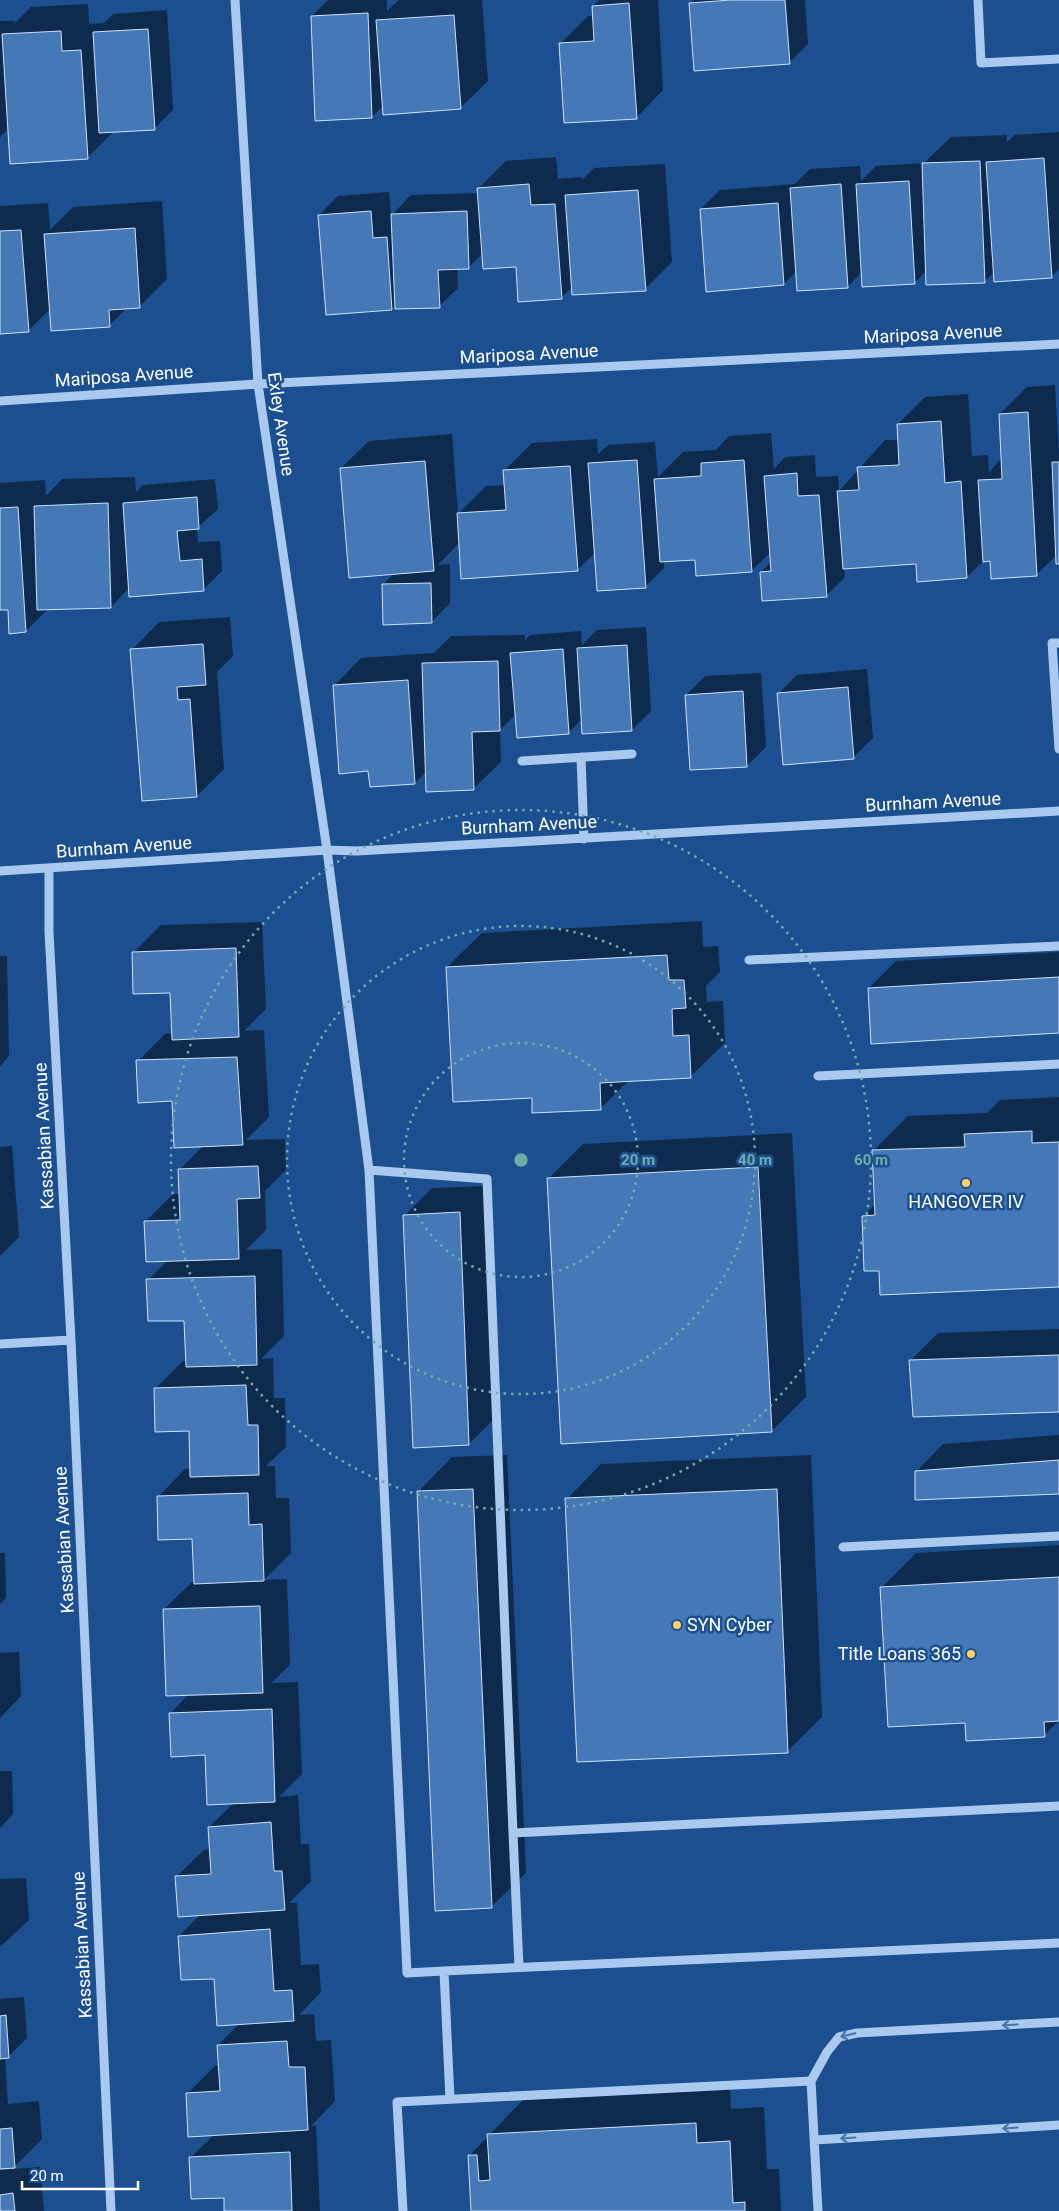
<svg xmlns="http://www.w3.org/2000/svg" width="1059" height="2211" font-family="Roboto,sans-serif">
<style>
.shadow{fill:#0007}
.building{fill:#4478b7;stroke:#cfe3fa}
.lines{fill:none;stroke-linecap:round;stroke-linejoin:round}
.minor{stroke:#a9c9ee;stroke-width:9}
.oneway{stroke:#4674ac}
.ring{fill:none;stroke:#6fada8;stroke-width:2.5;stroke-dasharray:2.5 5}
.poi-dot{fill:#ffd166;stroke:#1b4f8f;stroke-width:2}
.labels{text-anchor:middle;stroke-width:5;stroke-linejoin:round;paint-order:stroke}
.street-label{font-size:18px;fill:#fff;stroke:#1b4f8f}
.poi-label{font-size:18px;fill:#fff;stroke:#1b4f8f}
.centre{fill:#6fada8;stroke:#1b4f8f;stroke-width:2.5}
.ring-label{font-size:15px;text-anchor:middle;font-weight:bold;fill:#6fada8;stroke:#1b4f8f;stroke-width:5;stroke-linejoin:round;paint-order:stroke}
</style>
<rect width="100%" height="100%" fill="#1b4f8f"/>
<path class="shadow" d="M328 0H387V11L399 0H482L488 81 460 108 384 105 372 117 312 16Z
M599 0H658L663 90 636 118 561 43 588 16H594L593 6Z
M694 0H805L808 44 789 63 690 3Z
M88 4 89 24 104 23 113 14 167 10 173 110 154 129 114 131 88 157 9 128 0 137V21H15V23L31 7Z
M1059 132V269L1051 277 995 271 984 282 927 270 914 283 862 272 847 287 797 271 784 284 701 209 720 190 795 184 810 169 860 166 861 181 876 166 924 163 951 137 1007 135V142L1015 135Z
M556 157 558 179 582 177V180L594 168 665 164 672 262 645 289 573 286 561 298 517 265 483 253 469 267 457 268 458 288 439 306 396 305 392 309 319 215 338 196 389 192 391 216 411 195 479 193V188L506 161Z
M162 201 167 279 140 306 128 307 109 326 50 309 28 331 0 333V206L48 203 50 230 73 207Z
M1055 385 1059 456V562L1057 555 1036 575 991 560 983 561 967 577 917 562 844 567 845 577 826 596 761 572 771 562V552L751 571 696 558 664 560V568L645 587 596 552 577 570 460 542 438 565 450 564V603L432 622 383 584 395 573 341 468 369 441 452 434 458 514 486 486 505 485 504 471 532 443 597 439 598 454 608 445 655 442 658 477 683 452 716 450 729 436 771 433 774 469 785 457 815 455 816 477 838 476 839 491 885 440H899L898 424 925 397 968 394 972 456 988 455 989 472 1002 458 1000 414 1027 387Z
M135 477 136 492 143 485 215 479 218 509 197 528 198 542 220 541 222 571 203 590 130 587 111 607 49 608 26 631 9 608 0 609V483L45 480 46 496 62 479Z
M230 617 233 656 217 672 224 769 197 796 132 650 159 622Z
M646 627 651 711 632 730 582 719 568 733 516 714 500 730 501 762 473 789 427 771 415 783 370 770 334 686 361 658 434 653 451 636 525 635V640L530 635 581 631 582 645 597 630Z
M867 669 873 738 854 757 785 764 778 694 797 675Z
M761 673 766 747 747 766 686 695 705 676Z
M702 921 703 947 718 946 720 972 706 986 707 1002 723 1001 725 1043 690 1077 629 1080 600 1109 533 1096 447 967 482 933Z
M262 922 266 1009 244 1031 264 1030 269 1117 246 1140 285 1139 286 1170 265 1191 266 1230 246 1250 282 1249 284 1336 261 1359 273 1358 274 1398H285L286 1447 266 1466H275L276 1498H289L291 1553 264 1580 287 1579 290 1665 271 1683 298 1682 302 1774 279 1797 298 1795 301 1844H309L311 1881 289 1903H297L301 1965 319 1964 321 1992 299 2015 314 2014 316 2041 331 2040 335 2101 311 2126 316 2125 320 2211H226L225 2196 190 2158 214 2135 187 2094 215 2066H220L218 2045 240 2023 215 1977 179 1936 201 1914 176 1877 204 1850 210 1849 209 1827 234 1803 206 1754 170 1714 189 1694 164 1609 192 1582H195L193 1537 158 1497 185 1469H191L190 1430 155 1389 183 1361H187L186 1319 148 1280 168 1260 145 1222 173 1194H181L180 1169 203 1146 173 1100 138 1061 165 1034 173 1033 171 992 133 953 161 925Z
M1059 952V1032L869 988 896 961Z
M0 956H7L9 1056 0 1066Z
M1059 1097V1285L880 1269 863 1217 875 1204 873 1151 908 1116 987 1113 1000 1100Z
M792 1133 806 1397 772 1431 549 1178 583 1144Z
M12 1146 19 1237 0 1256V1147Z
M487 1186 496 1417 469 1444 405 1215 432 1188Z
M1059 1329V1411L911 1360 938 1333Z
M1059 1435V1493L916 1472 943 1444Z
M507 1455 526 1873 491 1907 418 1492 452 1457Z
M811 1455 822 1717 787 1752 567 1499 601 1464Z
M1059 1545V1721L1044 1735 967 1722 881 1588 916 1553Z
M0 1553H5L6 1598 0 1604Z
M19 1652 21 1696 0 1718V1653Z
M0 1771H12L13 1814 0 1828Z
M26 1878 29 1920 0 1947V1879Z
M24 1997 27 2038 8 2057H5L8 2104 39 2101 42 2139 15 2166 0 2167V1999Z
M730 2089 731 2109 764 2107 767 2169H779L781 2211H473L469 2156 523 2100Z
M40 2167 44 2211H0V2170Z"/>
<path class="building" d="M731 0H785L790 64 694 71 689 3Z
M629 3 637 119 564 123 559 43 594 41 592 6Z
M368 13 372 118 315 121 311 16Z
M454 15 461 109 383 115 376 20Z
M148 29 155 130 99 133 93 32Z
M61 31 62 51 81 50 88 159 10 164 2 34Z
M1044 158 1052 278 994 282 986 162Z
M980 161 985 283 926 285 922 163Z
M909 181 915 284 862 287 856 184Z
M529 184 531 205 555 204 562 299 518 302 516 267 483 269 477 188Z
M841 184 848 288 797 291 790 188Z
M638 190 646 291 572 295 565 195Z
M778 203 784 285 706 292 700 209Z
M371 211 373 238 387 237 392 310 326 315 318 215Z
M467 211 469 269 438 270 440 308 395 309 391 214Z
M135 228 140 308 109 310 110 327 51 331 44 234Z
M21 230 29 332 0 334V231Z
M1028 412 1037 576 991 579 990 561 983 562 978 480 1002 479 999 414Z
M941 421 945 483 961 481 967 578 917 582 916 564 843 569 837 491 859 490 857 467 899 465 897 424Z
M637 460 646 588 597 591 588 463Z
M744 460 752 572 696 576 695 560 660 562 654 479 701 476V463Z
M425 461 434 571 349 578 340 468Z
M1052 462H1059V564H1056Z
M570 466 578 571 461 579 457 513 506 510 503 470Z
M797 473 798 496 819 495 827 597 762 601 760 572 771 571 764 476Z
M197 497 199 529 177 531 180 561 202 559 204 591 129 597 123 503Z
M108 503 111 608 37 610 34 506Z
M18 507 26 632 9 634 8 610H0V508Z
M431 583 432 623 383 625 382 584Z
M203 644 206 685 177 687 178 700 190 699 197 797 142 801 130 649Z
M627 645 632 731 582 734 577 648Z
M563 649 569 734 517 738 510 653Z
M498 661 500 731 472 732 474 790 426 792 422 663Z
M408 680 415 784 370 787 368 771 339 774 333 685Z
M848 687 854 759 783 765 777 693Z
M743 691 747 767 690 770 685 695Z
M236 948 239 1037 172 1040 170 993 133 994 132 952Z
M667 955 669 980H684L686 1008 672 1009 673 1036 689 1035 691 1078 600 1083 601 1110 532 1113V1098L453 1102 446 967Z
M1059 977V1033L871 1044 868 988Z
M237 1057 243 1145 174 1148 172 1101 138 1103 136 1060Z
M1032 1131V1143L1059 1142V1287L880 1295 879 1271H864L862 1216 875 1215 872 1150 965 1147 964 1134Z
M258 1166 260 1198 237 1199 239 1259 146 1262 144 1221 180 1220 178 1169Z
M758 1167 772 1432 561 1444 547 1178Z
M460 1212 469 1445 413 1448 403 1215Z
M255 1276 257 1365 186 1367 184 1321H148L146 1279Z
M1059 1355V1412L913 1417 909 1360Z
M246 1385 248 1425H258L259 1475 190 1477 189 1431 155 1432 154 1388Z
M1059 1460V1494L915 1500V1471Z
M473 1489 492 1908 435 1911 417 1491Z
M777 1489 788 1753 577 1762 565 1498Z
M248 1493 249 1525 262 1524 264 1581 194 1584 192 1539 158 1540 157 1496Z
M1059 1577V1721L1044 1722 1045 1737 966 1741 965 1723 888 1727 880 1587Z
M260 1606 263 1693 166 1696 163 1609Z
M272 1709 275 1802 207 1805 205 1755 171 1757 169 1713Z
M271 1822 274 1871H282L285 1910 178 1917 175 1876 211 1874 208 1827Z
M270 1929 274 1991 292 1990 294 2021 217 2026 214 1979 181 1980 178 1936Z
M6 2015 9 2058 0 2059V2016Z
M287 2041 289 2067H305L308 2130 188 2137 186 2093 220 2091 217 2045Z
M696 2123 697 2143 730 2141 733 2203 745 2202V2211H471L468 2155H477L479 2181 490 2180 487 2134Z
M12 2128 15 2168 0 2169V2129Z
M290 2152 292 2211H224V2198L191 2199 189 2157Z
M13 2193 15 2211H0V2195Z"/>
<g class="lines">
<path class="minor" d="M235 0 258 384 327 850 369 1170 407 1973 444 1971
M978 0 981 63 1059 59
M0 401 258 384 1059 344
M1059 643H1052L1059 749
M581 757 584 839
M522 761 632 754
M49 868V932L71 1340 111 2211
M0 871 327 850 357 851 1059 811
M749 960 1059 946
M818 1076 1059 1064
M369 1170 487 1179 513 1833
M0 1344 71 1340
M843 1547 1059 1536
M519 1967 513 1833 1059 1806
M450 2099 444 1971 1059 1943
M815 2140 1059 2125
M403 2211 397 2102 811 2081
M818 2211 811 2081 827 2052 839 2037 857 2033 1059 2022"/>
</g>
<defs><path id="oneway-shaft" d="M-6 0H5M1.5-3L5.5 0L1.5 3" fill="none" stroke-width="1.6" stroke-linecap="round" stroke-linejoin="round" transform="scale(1.25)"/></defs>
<g class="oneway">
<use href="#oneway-shaft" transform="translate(1010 2025) rotate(177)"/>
<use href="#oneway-shaft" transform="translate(848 2035) rotate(167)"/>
<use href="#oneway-shaft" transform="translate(1010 2128) rotate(176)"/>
<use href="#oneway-shaft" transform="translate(848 2138) rotate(176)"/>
</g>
<g class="ring">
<circle cx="521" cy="1160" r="117"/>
<circle cx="521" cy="1160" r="234"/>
<circle cx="521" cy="1160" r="350"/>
</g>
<g class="poi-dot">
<circle cx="966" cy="1183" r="5"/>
<circle cx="677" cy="1625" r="5"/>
<circle cx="971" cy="1654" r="5"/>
</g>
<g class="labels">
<g class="street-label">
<text transform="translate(933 334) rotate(-3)" y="6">Mariposa Avenue</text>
<text transform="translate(529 354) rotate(-3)" y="6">Mariposa Avenue</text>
<text transform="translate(124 376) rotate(-4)" y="6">Mariposa Avenue</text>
<text transform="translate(281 424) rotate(82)" y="6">Exley Avenue</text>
<text transform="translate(933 802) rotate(-3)" y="6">Burnham Avenue</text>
<text transform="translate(529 825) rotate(-3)" y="6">Burnham Avenue</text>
<text transform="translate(124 847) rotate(-4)" y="6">Burnham Avenue</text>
<text transform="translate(44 1136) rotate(-93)" y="6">Kassabian Avenue</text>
<text transform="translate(64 1540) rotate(-93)" y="6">Kassabian Avenue</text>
<text transform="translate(82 1945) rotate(-93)" y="6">Kassabian Avenue</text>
</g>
<g class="poi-label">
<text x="966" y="1208">HANGOVER IV</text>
<text x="687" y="1631" text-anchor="start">SYN Cyber</text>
<text x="961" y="1660" text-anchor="end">Title Loans 365</text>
</g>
</g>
<circle cx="521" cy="1160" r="8" class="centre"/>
<g class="ring-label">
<text x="638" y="1165">20 m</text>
<text x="755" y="1165">40 m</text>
<text x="871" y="1165">60 m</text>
</g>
<path d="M22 2181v8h116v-8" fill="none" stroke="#ffffff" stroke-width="2.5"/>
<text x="30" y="2181" font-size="15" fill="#ffffff" stroke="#1b4f8f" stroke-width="4" paint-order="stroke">20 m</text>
</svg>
